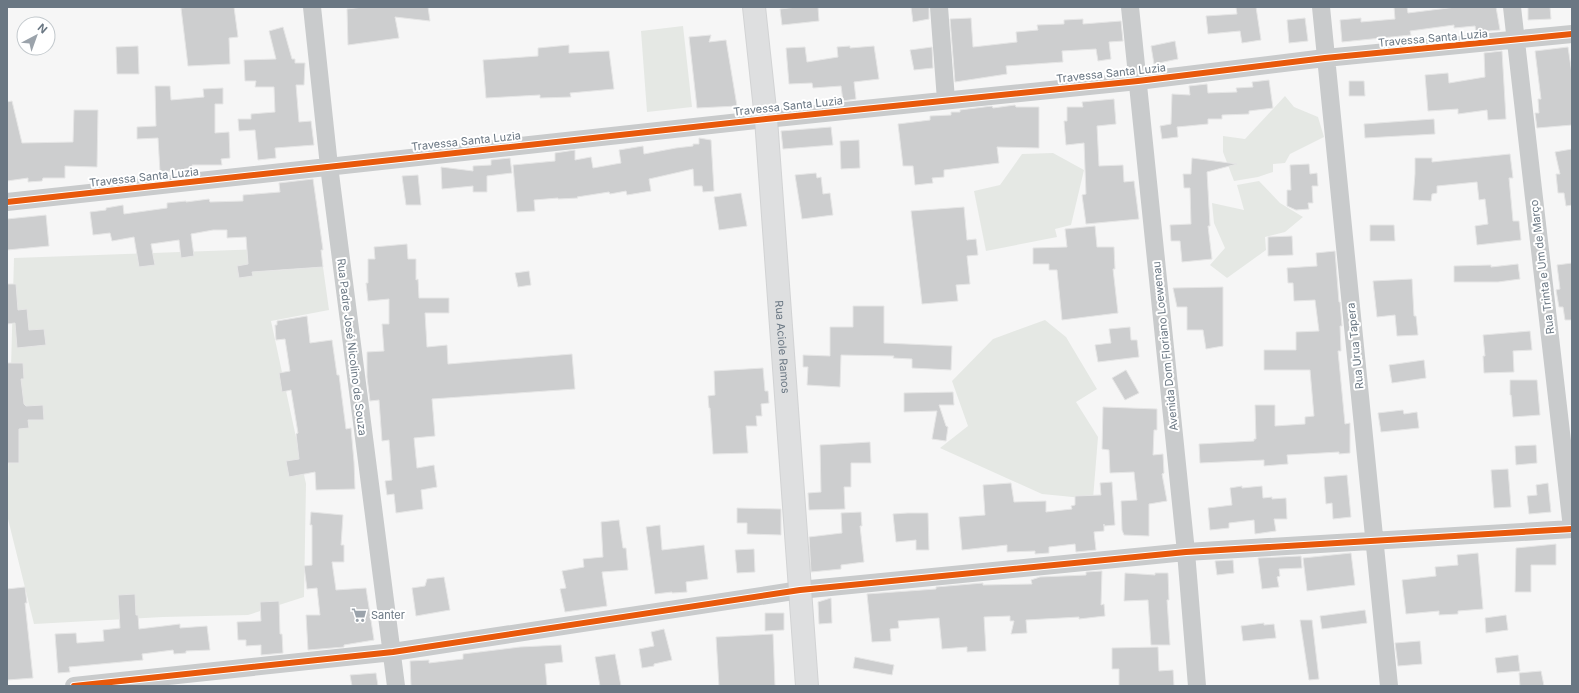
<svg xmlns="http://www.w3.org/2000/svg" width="1579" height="693" font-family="Inter,sans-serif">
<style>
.green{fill:#e5e8e4}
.building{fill:#cdcecf;stroke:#e6e6e6}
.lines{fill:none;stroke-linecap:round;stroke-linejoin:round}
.secondary-casing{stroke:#d2d3d4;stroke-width:24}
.street{stroke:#c9cbcc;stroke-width:18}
.secondary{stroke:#dedfe0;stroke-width:22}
.cycleway-casing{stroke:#fff;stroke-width:8}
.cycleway{stroke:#e8590c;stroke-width:6}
.labels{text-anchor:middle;stroke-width:4;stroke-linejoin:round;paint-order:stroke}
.street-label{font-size:11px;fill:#6a7783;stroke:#fff}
.poi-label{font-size:11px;fill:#6a7783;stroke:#fff;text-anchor:start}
</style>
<rect width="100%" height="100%" fill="#f6f6f6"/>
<path class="green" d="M683 26 692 107 647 112 641 31Z
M1285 96 1294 107 1318 117 1324 137 1290 154 1285 163 1273 164V172L1258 177 1234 181 1223 152V136L1245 139Z
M1053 153 1084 170 1071 225 1055 229 1057 237 986 251 974 191 1000 185 1022 154Z
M1259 181 1280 203 1303 217 1285 232 1265 237 1266 250 1227 278 1210 265 1225 248 1214 223 1212 203 1244 210 1237 185Z
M266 249 270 271 323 267 329 310 271 321 306 484 304 597 248 615 163 617 34 624 7 515 14 258Z
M1045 320 1066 337 1097 389 1076 402 1098 437 1093 499 1042 494 940 448 968 426 952 381 993 339Z"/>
<path class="building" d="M190 7H234L238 37 229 38 230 64 188 66 181 8Z
M363 7H428L430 21 395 17 399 38 348 45 347 9Z
M797 7H818L819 21 782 25 780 9Z
M911 7H929V19L913 22Z
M1236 7H1256L1261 40 1242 43 1240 31 1208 34 1206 16 1237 14Z
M1394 7H1407L1408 13 1456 7H1496L1500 30 1476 32 1475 26 1454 28V25L1410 31 1411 35 1342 42 1340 20 1361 18V22L1395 19Z
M1528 7H1550L1551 19 1528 20Z
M971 18 973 47 1017 42 1016 32 1038 30 1037 25 1064 24V20L1083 19V24L1121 21 1123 41 1109 42 1111 59 1098 61 1096 49 1062 51 1063 62 1006 66 1007 74 955 82 950 19Z
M1305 18 1308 41 1289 43 1287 20Z
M283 27 292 59H295V63H305L304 85H296L299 122 311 121 314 145 275 148 276 158 258 160 255 130 239 131 238 119H251V114L275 112 274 87H255L256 81H245L244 60 276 59 269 31Z
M711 35 709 42 726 40 737 106 697 108 689 37Z
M1175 41 1178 59 1154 64 1151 46Z
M569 45V53L609 51 614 89 570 93 571 97 540 98V95L486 98 483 60 538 56V48Z
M138 46 139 74H117L116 47Z
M850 46V48L874 46 879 79 854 82 856 99 843 101 841 86 813 88 812 83 789 84 786 48 805 47 807 62 838 57 837 47Z
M932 47 933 68 914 70 910 50Z
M1568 47 1572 74V125L1537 128 1535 113H1539L1538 99H1541L1535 51Z
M1502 51 1506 119 1488 120 1487 110 1458 114V109L1428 111 1425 75 1448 73 1449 83 1485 77 1484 53Z
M1269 80 1273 108 1249 111V114L1222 115V119H1208V124L1177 127 1178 137 1162 139 1160 126 1171 124 1172 94 1190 95 1189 86 1207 84 1208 93 1237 92 1236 88 1253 87 1252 82Z
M1349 81H1364L1365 96H1349Z
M155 86H170L171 100 204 97 203 89 223 88V104H215V133L229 132 230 158 221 159 222 165H192L193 169 160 172 158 138 137 139V127L156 126Z
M1114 99 1116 124 1097 126 1099 166 1123 165 1124 182 1134 181 1139 219 1086 224 1082 195 1086 194 1084 143 1066 145 1064 121H1067V107H1083L1082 102Z
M12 101 22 143 73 142 74 110H98L97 167 65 166V178H43L42 181 28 182V178L7 181V102Z
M1015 105 1016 107H1039V148L997 147 999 163 944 170V177L932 178 933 183 915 185 913 166H903L898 124 930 120V116L951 115V112H960V110L992 106 993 108Z
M1434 119 1435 134 1365 138 1364 124Z
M831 127 833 145 783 149 781 131Z
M699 138 711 140 714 191 703 192 702 186H694L693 169 649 179 651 191 627 195 626 191 610 194 609 192 577 197 578 198 558 199V198L534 200 535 211 517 212 513 165 555 161V153L575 150V160L591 157 593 168 621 163 619 150 643 146 644 154 676 148 693 146V144H699Z
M859 140 860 168 841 169 840 141Z
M1572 149V205L1566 206 1564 193H1558L1556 174H1560L1555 152Z
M1510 154 1513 178H1509L1513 221H1519L1521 240 1477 245 1475 226 1488 224 1485 199 1479 200 1477 182 1437 186V193L1432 194 1431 201 1413 200 1415 174V158H1432V162Z
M510 158 512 173 487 176V192H473V186L442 189 441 167 473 171V166L491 165V160Z
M1192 158 1237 164 1207 172 1210 226H1208L1212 259 1182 262 1180 241H1171L1170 225 1191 224 1190 188H1184L1183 174H1191Z
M1309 164 1310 174 1317 173 1318 186H1312L1313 203H1308L1309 209 1296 210 1287 206V190H1291L1290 165Z
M816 173 817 178 821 177 823 194 830 193 833 215 802 219 795 175Z
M418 175 421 205H406L402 176Z
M313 179 323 250H321L323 267 252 272 253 276 239 278 237 266 248 264 246 237 227 238V230H213L191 234 194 256 181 258 179 240 151 244 155 265 139 267 134 237 112 241 110 233 93 235 90 212 106 210V208L123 205 124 214 167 208V203L186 201V202L209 199 210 202 243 201V195L280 192 279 183Z
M741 193 747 226 719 230 714 197Z
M964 207 967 240 976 239 978 255 967 256 970 284 956 285 958 301 922 304 911 211Z
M46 215 49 246 7 250V219Z
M1370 225H1394L1395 241H1370Z
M1095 226 1097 247H1114L1115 269H1113L1118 313 1062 320 1057 270H1049V264H1033V248L1067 247 1065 229Z
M1292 236 1293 255 1268 256V237Z
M407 244 408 259H416V280L418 279 419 298H449V313H425L427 347 447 345 448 364 572 354 575 389 432 399 435 436 414 438 417 468 434 465 437 487 421 490 423 509 396 513 394 494 387 495 385 481 392 480 389 440 382 441 379 400 370 401 367 377V352L384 351 382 324H389V299L368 301 366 283H368V259H375L374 247Z
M1335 251 1339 302H1340L1342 326H1340L1341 351H1338L1345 424 1350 423V453L1339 454V452L1287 455 1288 464 1264 466V460L1200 463 1199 444 1254 441V439H1256L1255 405H1275V426L1305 424V417L1314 416 1310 370H1264V350H1296V332L1319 331 1315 300 1294 301 1293 283H1288L1287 268 1317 266 1316 253Z
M1572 263V320H1565L1563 307H1559L1556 290 1560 289 1557 265Z
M1518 264 1520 279 1498 282H1454V266L1491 265V267Z
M529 271 531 285 518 287 515 273Z
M1412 279 1414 316H1416L1418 335 1397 336 1395 315 1377 317 1373 281Z
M7 284H16L18 310 27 309 29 330 44 329 46 345 17 348 15 323 7 324Z
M1223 287V346L1206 349 1203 330H1187V307H1177L1173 288Z
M853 306H884V343L952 346 951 370 912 368V359L893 358 894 356 841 355 840 387 807 385 808 367H803V355L830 356V327H853Z
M307 316 310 343 332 340 337 375H339L346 429 351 428 354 462 355 489 316 490 315 472 289 477 286 461 299 459 296 434 298 433 291 390 282 392 279 373 290 371 285 339 276 340 275 325H277V321Z
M1130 327 1131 340H1137L1139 357 1098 362 1095 345 1111 343 1109 329Z
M1530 331 1532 350 1513 351 1514 372 1484 373 1483 356H1485L1483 335Z
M1424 360 1426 378 1392 383 1389 365Z
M7 363H23L24 379H21L24 404 26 406 43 405 44 420H28L29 428 19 429V463H7Z
M763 368 765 391H768L769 403 761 404 762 416H756L757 426H746L748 453 713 454 710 408H709L708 396 715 395 714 371Z
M1126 370 1139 393 1125 400 1112 378Z
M1510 380H1537L1540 415 1513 417 1511 395H1510Z
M953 392 954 405H939L946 426 948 427 946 441 932 439 937 411 904 412V393Z
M1103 407 1157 409V430H1154L1153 455 1163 454 1164 473 1162 474 1167 501 1149 504V536L1124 535 1122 530 1121 501 1137 500 1134 472 1110 473 1109 450 1102 449Z
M1403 410 1404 414 1417 412 1419 428 1381 432 1378 413Z
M870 442 871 463H851V487H844L845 509 809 510 808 493 821 492 820 445Z
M1536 445 1537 463 1516 465 1515 446Z
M1508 469 1511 507 1494 508 1491 470Z
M1347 475 1351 517 1333 519 1332 503 1326 504 1324 477Z
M1112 482 1115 525 1104 526V524V531L1094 532 1096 550 1076 552 1075 544 1049 547V553L1035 554V551L1007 552V545L962 550 959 517 985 515 983 485 1011 483 1014 502 1046 501V512L1072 509 1071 506 1075 505V496L1101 495 1100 483Z
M1548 483 1551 512 1529 514 1527 496 1537 495 1536 485Z
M1242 486V488L1262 486 1263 498 1272 497V499L1286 498 1287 519H1274L1276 531 1255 534 1254 520 1229 523V528L1210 530 1208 508 1232 505 1230 488Z
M737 508 781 509V535L747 534V523H737Z
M311 512 343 515 341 545H344V562H332L336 590 366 588 374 640 344 645V647L308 650 306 615H320L317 588 307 589 304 566 312 565V525H310Z
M861 512 862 526H860L864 562 841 565V569L811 572 809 537 842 533 841 513Z
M908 513H928L929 550H916V540L896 542 893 514Z
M619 520 623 548H626L628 570 602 572 607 606 565 612 560 589 566 588 562 571 584 567 583 559 603 557 601 522Z
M660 525 662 550 704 545 708 579 686 582 687 592 672 593V592L655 594 646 527Z
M1556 544V565H1531V592H1515L1516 548Z
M754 549 755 572 737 573 735 550Z
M1351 553 1355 585 1307 591 1303 558Z
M1478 553 1483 609 1458 611V614L1439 615V611L1406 614 1402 580 1436 576 1435 567 1458 565 1457 555Z
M1301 556 1302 568 1279 569 1280 576 1277 577 1279 587 1262 589 1258 558Z
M1233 560 1234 573 1217 575 1215 561Z
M1102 571 1101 605 1104 604 1105 616 1079 619V617L1026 620 1027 633 1011 634 1014 621H1010V616L984 617 986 651 967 652V647L942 649 939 618 898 621 899 628 890 629 891 641 872 642 867 594 936 589V587L983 583V585L1032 584 1031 580 1040 577 1086 575V572Z
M1125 573 1155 575V573H1168L1169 600H1167L1170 645H1151L1148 600 1124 601Z
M444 577 450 610 416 616 412 588 425 586 427 579Z
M25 587 27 603H25L33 678 7 680V589Z
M135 594 136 615H138L139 629 180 624V628L207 626 210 650 186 651V653L174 654 173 650 142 654 143 660 69 667 70 672 58 673 55 634 76 633 77 643 104 641 103 630 120 628 118 595Z
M831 598 832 623 819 624 818 602Z
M279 601 280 634H282L283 653 261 655V645L246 646V640H238L237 622 261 621 260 602Z
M1365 610 1367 623 1322 629 1320 616Z
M765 613H784V630L765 631Z
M1506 615 1508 630 1486 633 1485 618Z
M1300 620H1312L1319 679 1309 680Z
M1264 623V625L1274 624 1276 638 1243 641 1241 626Z
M664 629 672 660 654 664V666L642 668 639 649 654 646 651 632Z
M773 634 775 686H719L716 637Z
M1420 641 1422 664 1398 666 1395 643Z
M561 645 563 662 545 664 547 686H411L410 661 429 660V663L463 659V654L520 647Z
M1158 647 1159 671 1173 670 1174 686H1119V669H1112V648Z
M615 654 621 686H600L595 657Z
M1518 655 1520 671 1497 673 1495 658Z
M855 657 894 665 892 675 853 668Z
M1541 671 1544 686H1520L1519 673Z
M376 673 378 686H352L350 675Z"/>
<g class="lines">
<g class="secondary-casing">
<g id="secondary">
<path id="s1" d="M754 7 766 119 807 686"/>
</g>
</g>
<path class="street" d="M312 7 329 166 396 686
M939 7 946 100
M1130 7 1186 552 1197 686
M1321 7 1389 686
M1512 7 1572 528
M7 202 766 119 1138 81 1325 58 1572 34
M74 686 393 652 800 590 1186 552 1572 529"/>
<use href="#secondary" class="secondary"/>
<g class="cycleway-casing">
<path id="cycleway" d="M7 202 766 119 1138 81 1325 58 1572 34
M74 686 393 652 800 590 1186 552 1572 529"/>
</g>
<use href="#cycleway" class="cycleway"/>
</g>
<defs>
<g id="supermarket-bare" transform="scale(1.2)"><path d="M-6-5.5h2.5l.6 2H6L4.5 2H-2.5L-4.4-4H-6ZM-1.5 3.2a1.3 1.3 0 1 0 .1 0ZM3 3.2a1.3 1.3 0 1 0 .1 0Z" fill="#9ba3ab" stroke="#fff" stroke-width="2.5" paint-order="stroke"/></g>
</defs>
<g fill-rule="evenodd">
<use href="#supermarket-bare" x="359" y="615"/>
</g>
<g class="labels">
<g class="street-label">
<text transform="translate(1433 38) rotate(-5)" y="4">Travessa Santa Luzia</text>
<text transform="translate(1111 73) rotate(-6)" y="4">Travessa Santa Luzia</text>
<text transform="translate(788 106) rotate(-6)" y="4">Travessa Santa Luzia</text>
<text transform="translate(466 141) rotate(-6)" y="4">Travessa Santa Luzia</text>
<text transform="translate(144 177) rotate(-6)" y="4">Travessa Santa Luzia</text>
<text transform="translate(1542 267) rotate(-97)" y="4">Rua Trinta e Um de Março</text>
<text dy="4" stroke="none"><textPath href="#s1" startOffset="341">Rua Aciole Ramos</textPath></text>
<text transform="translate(1165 346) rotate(-96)" y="4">Avenida Dom Floriano Loewenau</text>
<text transform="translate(1355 346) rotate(-96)" y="4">Rua Urua Tapera</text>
<text transform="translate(352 347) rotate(83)" y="4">Rua Padre José Nicolino de Souza</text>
</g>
<g class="poi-label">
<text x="371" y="619">Santer</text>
</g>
</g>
<rect width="1579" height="693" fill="none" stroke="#6a7783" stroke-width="16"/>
<g transform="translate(36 36) rotate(41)"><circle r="19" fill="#ffffff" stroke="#c3c9cd"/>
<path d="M0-3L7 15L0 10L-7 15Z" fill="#9ba3ab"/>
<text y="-6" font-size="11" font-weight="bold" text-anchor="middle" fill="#6a7783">N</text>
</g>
</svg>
